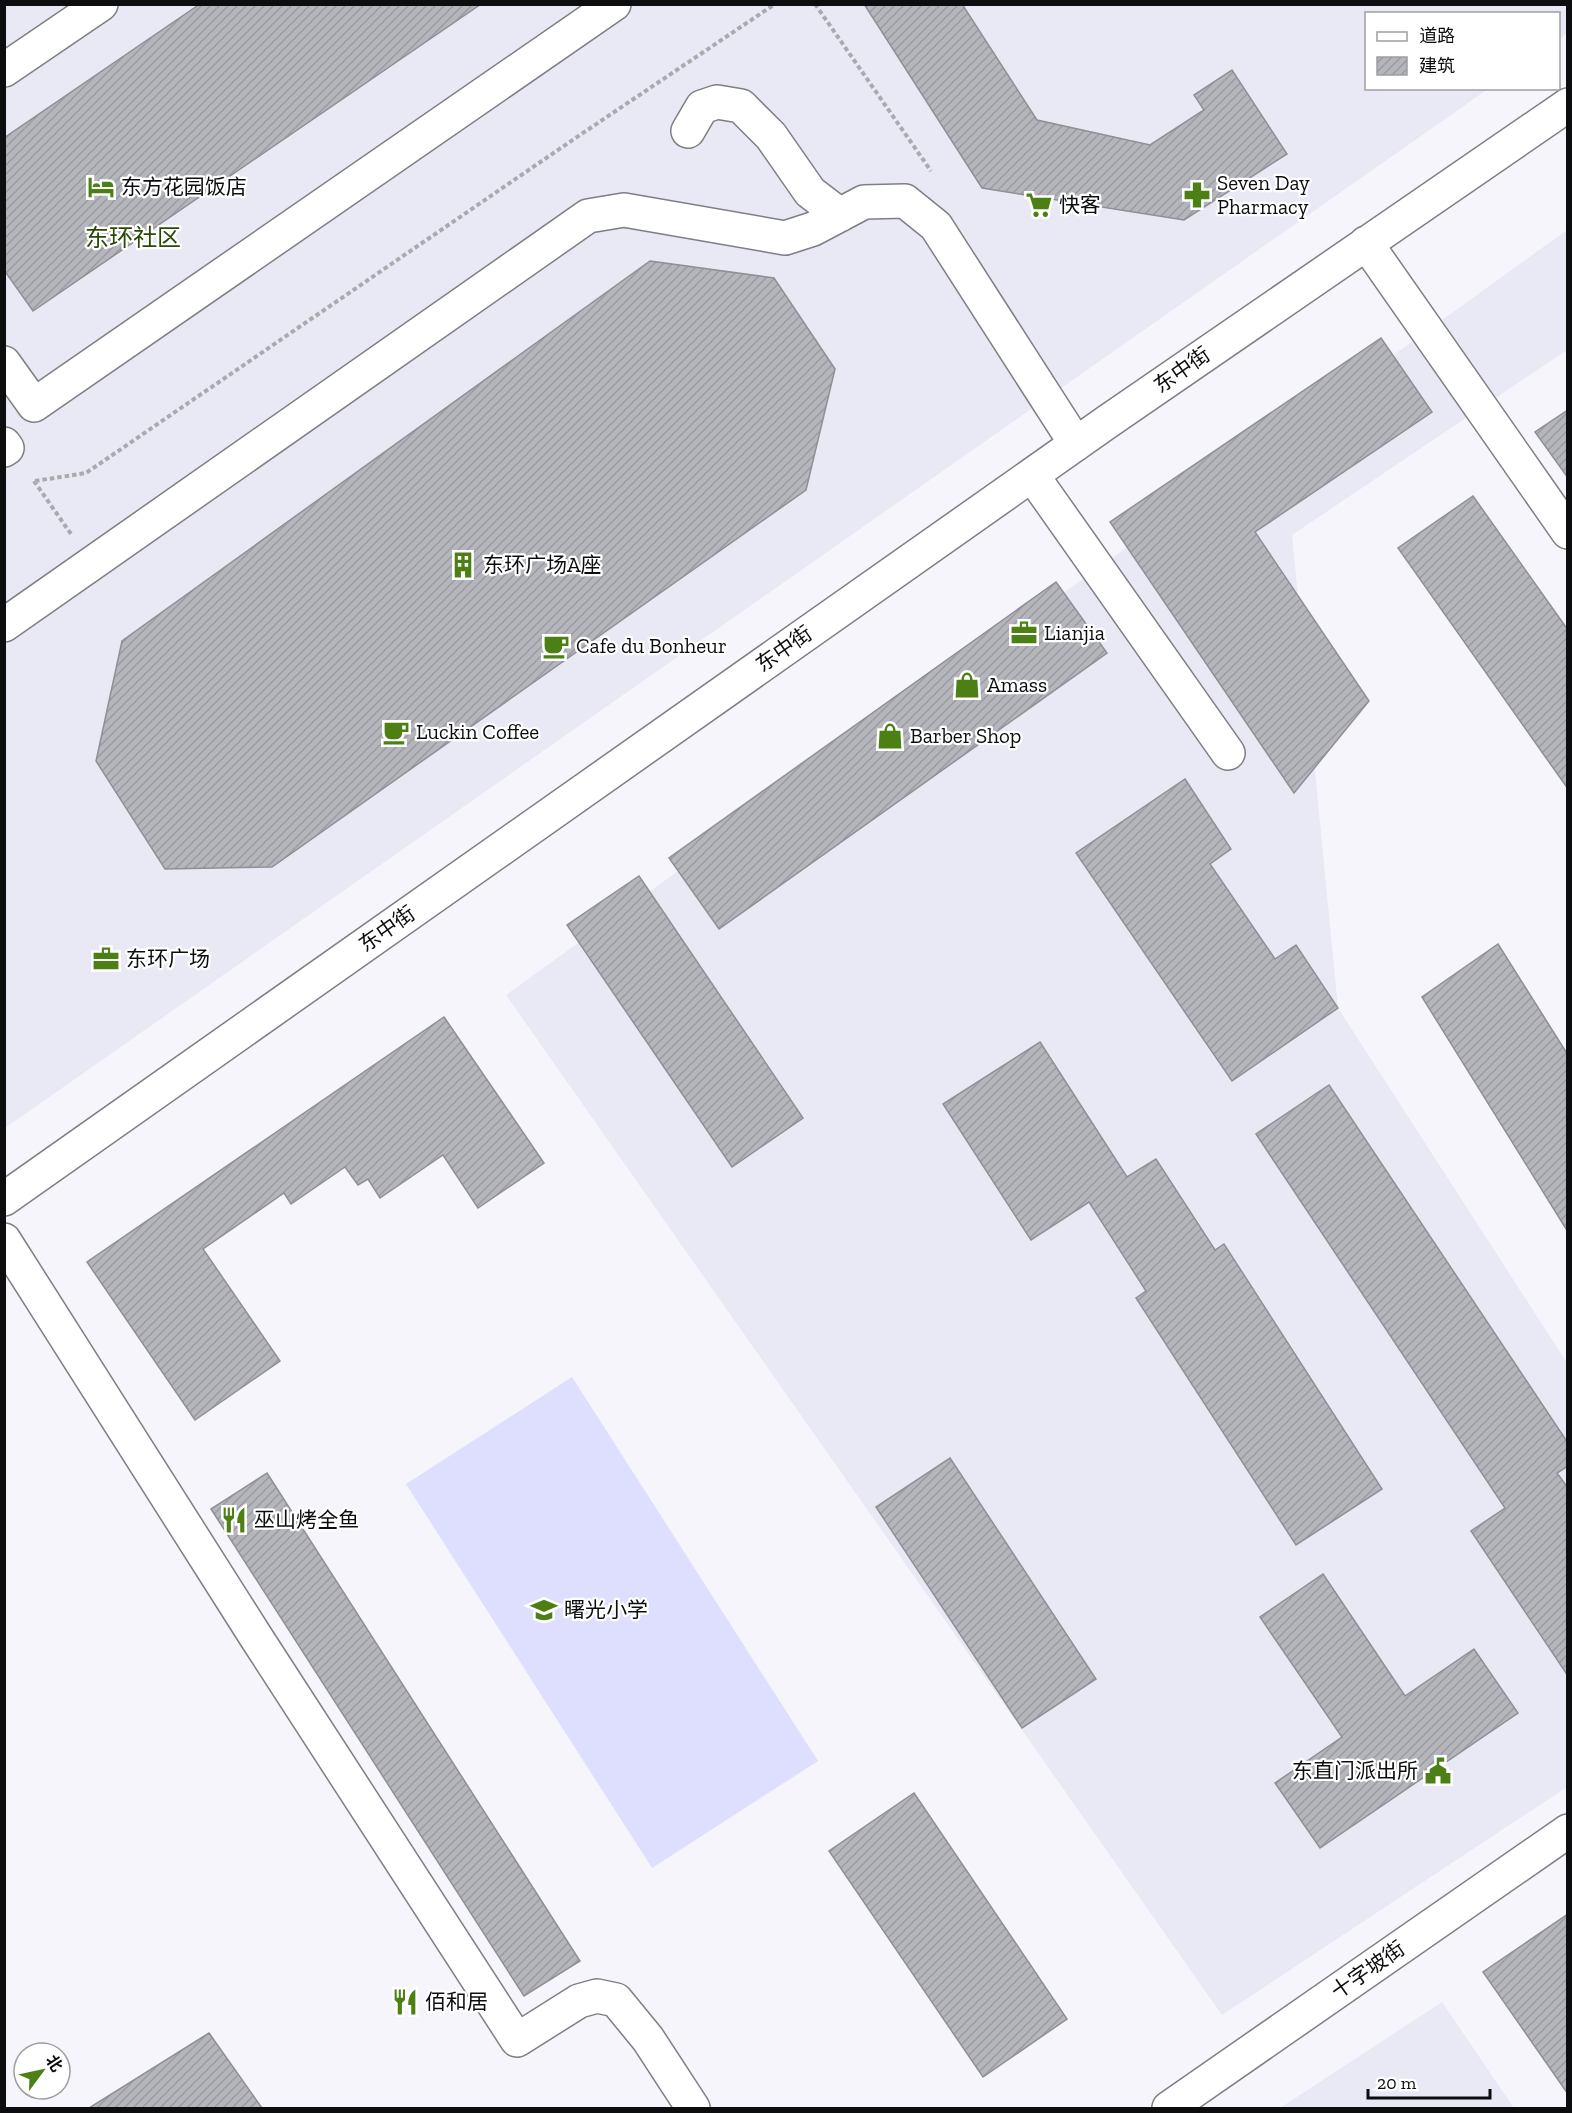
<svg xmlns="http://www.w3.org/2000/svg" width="1572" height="2113" font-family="'Zilla Slab','Noto Sans SC',serif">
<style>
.built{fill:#e8e9f5}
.pitch{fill:#dedffe}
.building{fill:url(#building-hatch);stroke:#8f8f95;stroke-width:1.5}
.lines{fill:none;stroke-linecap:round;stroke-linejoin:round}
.minor-casing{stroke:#7e7e83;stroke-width:36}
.path{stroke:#aaaaae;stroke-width:4;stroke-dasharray:4.5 3;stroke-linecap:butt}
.minor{stroke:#fff;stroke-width:33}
.labels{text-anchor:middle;stroke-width:4.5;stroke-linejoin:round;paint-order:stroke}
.poi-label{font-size:21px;fill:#0c0d0e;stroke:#fff;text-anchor:start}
.street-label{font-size:21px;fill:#0c0d0e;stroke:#fff}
.quarter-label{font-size:24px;fill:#284904;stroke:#fff}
</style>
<defs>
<pattern id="building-hatch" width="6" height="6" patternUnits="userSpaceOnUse" patternTransform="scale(1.5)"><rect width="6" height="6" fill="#b5b6bb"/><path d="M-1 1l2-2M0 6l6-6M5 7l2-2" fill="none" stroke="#9a9ba0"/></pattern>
</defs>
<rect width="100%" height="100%" fill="#f5f5fb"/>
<path class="built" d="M5 5H1567V33L1559 39 1558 14H1366V88L1488 89 5 1128Z
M1567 230V350L1292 535 1338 1008 1567 1363V1787L1222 2015 506 995Z
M1442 2002 1514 2108H1280Z"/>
<path class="pitch" d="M572 1377 818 1761 652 1868 406 1484Z"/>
<path class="building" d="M200 4H481L33 311 4 270V138Z
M864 4H962L1037 120 1150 145 1204 110 1194 95 1232 70 1287 154 1184 220 982 188Z
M650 261 774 278 835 369 806 490 272 867 165 869 96 761 122 641Z
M1381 338 1432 412 1255 532 1369 701 1294 793 1110 522Z
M1568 410V478L1535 432Z
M1473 496 1568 630V789L1398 548Z
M1056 582 1107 653 719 929 669 858Z
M1185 779 1231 849 1210 864 1275 959 1296 945 1338 1008 1232 1081 1076 853Z
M639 876 803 1118 732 1167 567 925Z
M1498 944 1568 1055V1232L1422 997Z
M444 1017 544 1163 478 1208 443 1155 380 1198 368 1179 358 1185 345 1167 291 1204 284 1193 203 1249 280 1361 195 1420 87 1262Z
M1040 1042 1127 1177 1156 1159 1215 1250 1224 1244 1382 1489 1296 1545 1136 1298 1146 1291 1089 1202 1031 1240 943 1104Z
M1329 1085 1568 1443V1466L1557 1473 1568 1488V1676L1471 1531 1505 1508 1256 1134Z
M950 1458 1096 1679 1022 1728 876 1507Z
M267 1473 580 1961 524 1996 211 1509Z
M1323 1574 1405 1696 1474 1649 1518 1713 1320 1848 1275 1783 1342 1737 1260 1617Z
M914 1793 1067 2019 983 2077 829 1851Z
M1568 1914V2094L1483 1972Z
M209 2033 262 2108H89Z"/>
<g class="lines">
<g class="minor-casing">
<path id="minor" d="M4 70 101 4
M688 131 702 107 717 102 741 106 771 136 810 192 840 215
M1366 243 1568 532
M4 363 34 405 614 4
M4 444 7 448 4 450
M1032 475 1228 753
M4 625 588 216 624 210 785 238 813 229 864 202 905 201 936 226 1076 444
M4 1199 1107 422 1568 105
M4 1240 256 1637 517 2040 579 2001 597 1996 616 2000 648 2039 693 2108
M1169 2108 1568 1831"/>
</g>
<path class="path" d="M815 4 931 171
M34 481 71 534
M35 481 86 473 574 139 775 4"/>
<use href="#minor" class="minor"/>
</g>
<defs>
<g id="hotel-bare" transform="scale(2.07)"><path d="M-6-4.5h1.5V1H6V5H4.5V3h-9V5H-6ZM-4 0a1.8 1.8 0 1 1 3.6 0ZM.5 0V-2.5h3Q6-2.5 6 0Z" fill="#4c8015" stroke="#fff" stroke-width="2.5" paint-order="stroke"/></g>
<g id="pharmacy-bare" transform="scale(2.07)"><path d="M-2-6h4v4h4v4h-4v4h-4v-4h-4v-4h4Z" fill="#4c8015" stroke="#fff" stroke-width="2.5" paint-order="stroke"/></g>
<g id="supermarket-bare" transform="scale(2.07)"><path d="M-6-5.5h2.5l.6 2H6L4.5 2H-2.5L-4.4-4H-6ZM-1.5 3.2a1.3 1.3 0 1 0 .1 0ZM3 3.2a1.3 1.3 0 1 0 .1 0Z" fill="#4c8015" stroke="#fff" stroke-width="2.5" paint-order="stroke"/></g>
<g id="building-bare" transform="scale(2.07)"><path d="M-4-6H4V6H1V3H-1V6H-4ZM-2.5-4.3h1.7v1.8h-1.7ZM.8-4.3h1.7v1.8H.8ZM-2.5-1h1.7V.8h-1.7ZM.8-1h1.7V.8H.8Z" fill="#4c8015" stroke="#fff" stroke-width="2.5" paint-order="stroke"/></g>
<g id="office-bare" transform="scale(2.07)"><path d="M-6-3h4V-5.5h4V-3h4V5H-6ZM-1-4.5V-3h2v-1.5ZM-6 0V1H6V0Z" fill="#4c8015" stroke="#fff" stroke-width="2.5" paint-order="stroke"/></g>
<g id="cafe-bare" transform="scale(2.07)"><path d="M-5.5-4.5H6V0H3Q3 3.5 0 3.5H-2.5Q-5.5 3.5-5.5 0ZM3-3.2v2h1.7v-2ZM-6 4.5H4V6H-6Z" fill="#4c8015" stroke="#fff" stroke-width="2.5" paint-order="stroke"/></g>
<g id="shop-bare" transform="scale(2.07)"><path d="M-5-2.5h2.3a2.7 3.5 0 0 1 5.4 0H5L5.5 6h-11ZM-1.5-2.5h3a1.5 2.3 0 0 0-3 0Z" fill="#4c8015" stroke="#fff" stroke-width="2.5" paint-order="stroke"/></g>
<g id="restaurant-bare" transform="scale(2.07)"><path d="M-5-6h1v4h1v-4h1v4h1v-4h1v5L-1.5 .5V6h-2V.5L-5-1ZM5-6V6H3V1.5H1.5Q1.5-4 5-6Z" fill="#4c8015" stroke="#fff" stroke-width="2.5" paint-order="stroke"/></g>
<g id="school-bare" transform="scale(2.07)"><path d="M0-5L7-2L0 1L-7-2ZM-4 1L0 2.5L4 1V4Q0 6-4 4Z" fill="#4c8015" stroke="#fff" stroke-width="2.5" paint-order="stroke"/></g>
<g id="civic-bare" transform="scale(2.07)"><path d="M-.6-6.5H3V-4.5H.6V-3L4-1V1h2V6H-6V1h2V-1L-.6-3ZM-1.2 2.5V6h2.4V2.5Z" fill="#4c8015" stroke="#fff" stroke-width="2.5" paint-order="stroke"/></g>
</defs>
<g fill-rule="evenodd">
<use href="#hotel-bare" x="101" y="187"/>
<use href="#pharmacy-bare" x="1197" y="195"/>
<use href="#supermarket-bare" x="1039" y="205"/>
<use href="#building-bare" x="463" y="565"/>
<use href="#office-bare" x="1024" y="633"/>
<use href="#cafe-bare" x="556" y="646"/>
<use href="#shop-bare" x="967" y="685"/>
<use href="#cafe-bare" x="396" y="732"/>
<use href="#shop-bare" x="890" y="736"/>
<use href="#office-bare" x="106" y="959"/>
<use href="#restaurant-bare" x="234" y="1520"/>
<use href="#school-bare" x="544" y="1610"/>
<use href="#civic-bare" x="1438" y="1771"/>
<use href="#restaurant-bare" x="405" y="2002"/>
</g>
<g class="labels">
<g class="poi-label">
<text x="1217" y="190">Seven Day<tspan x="1217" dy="24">Pharmacy</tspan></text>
<text x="121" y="194">东方花园饭店</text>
<text x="1059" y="212">快客</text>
<text x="483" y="572">东环广场A座</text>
<text x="1044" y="640">Lianjia</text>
<text x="576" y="653">Cafe du Bonheur</text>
<text x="987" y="692">Amass</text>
<text x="416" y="739">Luckin Coffee</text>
<text x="910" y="743">Barber Shop</text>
<text x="126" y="966">东环广场</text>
<text x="254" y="1527">巫山烤全鱼</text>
<text x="564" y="1617">曙光小学</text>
<text x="1418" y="1778" text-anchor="end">东直门派出所</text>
<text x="425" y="2009">佰和居</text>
</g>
<g class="street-label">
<text transform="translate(1182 370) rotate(-35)" y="7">东中街</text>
<text transform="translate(784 649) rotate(-35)" y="7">东中街</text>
<text transform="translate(387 929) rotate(-35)" y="7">东中街</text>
<text transform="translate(1368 1970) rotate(-35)" y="7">十字坡街</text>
</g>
<g class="quarter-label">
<text x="133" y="246">东环社区</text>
</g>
</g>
<rect width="1572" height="2113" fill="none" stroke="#0c0d0e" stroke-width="12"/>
<rect x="1365" y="12" width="195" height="78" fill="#ffffff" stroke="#9e9e9f" stroke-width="1.5"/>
<rect x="1377" y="32" width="30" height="9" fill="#ffffff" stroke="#9e9e9f" stroke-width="1.5"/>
<text x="1419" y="42" font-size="18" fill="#0c0d0e">道路</text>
<rect x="1377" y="57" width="30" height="18" fill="url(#building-hatch)" stroke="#9e9e9f" stroke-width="1.5"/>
<text x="1419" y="72" font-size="18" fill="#0c0d0e">建筑</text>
<g transform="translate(42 2071) rotate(57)"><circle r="28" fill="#ffffff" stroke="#9e9e9f" stroke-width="1.5"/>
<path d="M0-4.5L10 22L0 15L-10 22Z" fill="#4c8015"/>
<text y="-9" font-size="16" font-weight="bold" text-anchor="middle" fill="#0c0d0e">北</text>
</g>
<path d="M1368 2089v9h122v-9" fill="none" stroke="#0c0d0e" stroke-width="3"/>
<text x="1377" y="2089" font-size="18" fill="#0c0d0e" stroke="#ffffff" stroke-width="4.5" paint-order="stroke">20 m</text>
</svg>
